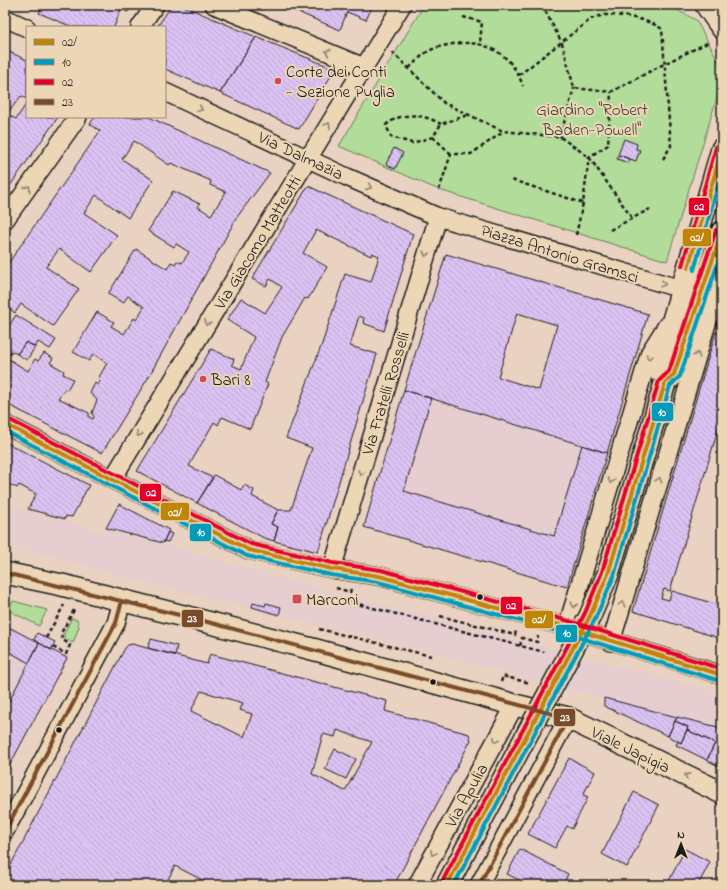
<svg xmlns="http://www.w3.org/2000/svg" width="727" height="890" font-family="'Indie Flower',sans-serif">
<style>
.built{fill:#e5cdd0}
.green{fill:#b2dc99;stroke:#677c5a}
.building{fill:url(#building-back-hatch);stroke:#1c1c1c;fill-rule:evenodd}
.lines{fill:none;stroke-linecap:round;stroke-linejoin:round}
.minor-casing{stroke:#1c1c1c;stroke-width:20}
.major-casing{stroke:#1c1c1c;stroke-width:24}
.path{stroke:#1c1c1c;stroke-width:2.5;stroke-dasharray:4 3;stroke-linecap:butt}
.minor{stroke:#ecd6b5;stroke-width:17}
.major{stroke:#ecd6b5;stroke-width:21}
.major-bridge-casing{stroke:#1c1c1c;stroke-width:24;stroke-linecap:butt}
.major-bridge{stroke:#ecd6b5;stroke-width:21}
.bus-1-casing{stroke:#ecd6b5;stroke-width:7}
.bus-2-casing{stroke:#ecd6b5;stroke-width:7}
.bus-3-casing{stroke:#ecd6b5;stroke-width:7}
.bus-4-casing{stroke:#ecd6b5;stroke-width:7}
.bus-1{stroke:#c08407;stroke-width:4}
.bus-2{stroke:#039bbc;stroke-width:4}
.bus-3{stroke:#e4002b;stroke-width:4}
.bus-4{stroke:#7a4b2a;stroke-width:4}
.oneway{stroke:#8e8270}
.poi-dot{fill:#d1495b;stroke:#ecd6b5;stroke-width:1.5}
.bus-dot{fill:#1c1c1c;stroke:#ecd6b5;stroke-width:1.5}
.labels{text-anchor:middle;stroke-width:4;stroke-linejoin:round;paint-order:stroke}
.poi-label{font-size:17px;fill:#1c1c1c;stroke:#ecd6b5;text-anchor:start}
.park-label{font-size:17px;fill:#3a4235;stroke:#ecd6b5}
.street-label{font-size:17px;fill:#1c1c1c;stroke:#ecd6b5}
.line-badge{stroke:#ecd6b5;stroke-width:1.5}
.badge-label{font-size:11px;text-anchor:middle;font-weight:bold;fill:#fff}
</style>
<defs>
<pattern id="building-back-hatch" width="6" height="6" patternUnits="userSpaceOnUse"><rect width="6" height="6" fill="#dbc2f2"/><path d="M-1 5l2 2M0 0l6 6M5-1l2 2" fill="none" stroke="#bba6cf"/></pattern>
</defs>
<rect width="100%" height="100%" fill="#e9d2c1"/>
<filter id="ink" filterUnits="userSpaceOnUse"><feTurbulence type="fractalNoise" baseFrequency=".025" numOctaves="2"/><feDisplacementMap in="SourceGraphic" scale="8" xChannelSelector="R" yChannelSelector="G"/><feConvolveMatrix kernelMatrix="1 2 1 2 8 2 1 2 1" color-interpolation-filters="sRGB"/></filter>
<g filter="url(#ink)">
<path class="built" d="M404 390 607 453 567 587 364 527Z
M5 506 72 522 94 531 105 530 190 551 238 567 722 694V730L340 628 339 630 170 588 5 543Z
M5 625 67 658 5 774Z"/>
<path class="green" d="M424 5H659L679 11 696 20 720 64 722 81 667 261 439 190 339 146Z
M13 601 47 610 39 626 8 610Z
M72 618 77 620 79 627 73 643 64 638V633Z"/>
<path class="building" d="M43 5H131L128 12 121 9 114 27H72L39 13Z
M172 5H181L256 37 220 93 165 69V27H157Z
M281 5H373L366 20 347 12 340 30Z
M256 37 335 69 299 129 220 93Z
M5 50 27 60V99L21 96 7 114 16 119 27 103V117H58L5 193V90L7 87 5 86Z
M95 117H149L270 173 237 217 148 378 102 453 5 403V332L16 315 56 340 50 349 38 342 35 347 26 342 17 354 11 351 7 358 28 371 35 359 38 361 44 353 53 358 50 363 64 371 63 374 73 379 67 390 65 389 58 398 89 413V417L93 419 94 417 92 413 97 400 90 393 95 383 98 385 100 381 98 379 107 363 93 354 89 361 73 352 97 312 114 322 111 326 124 334 134 318 136 320 144 307 128 296 123 303 108 294 136 249 167 269 171 262 175 264 177 261 182 263 189 252 176 244 174 247 148 231 173 191 200 204 198 207 211 215 226 192 210 185 211 181 171 163 169 165 134 141 122 159 153 180 128 218 96 195 84 213 117 235 91 272 59 249 46 267 79 289 53 326 21 304 15 313 5 305V268L100 131 90 124Z
M624 139 637 144 636 149 640 150 636 161 618 155Z
M394 148 403 153 395 169 386 164Z
M619 155 630 159 628 163 617 159Z
M308 186 413 234 384 331 363 323 364 318 359 316 350 346 377 354 318 552 274 541 278 527 271 524 278 510H291L312 448 286 438 322 344 345 274 371 282 379 256 372 253 371 256 316 230 303 253 327 267 308 299 305 298 282 337 265 382 268 384 250 429 222 417 218 425 214 422 189 466 213 478 197 503 137 471 211 349 234 359 232 365 241 369 254 337 227 320 241 298 265 313 282 287 270 279 266 286 252 279Z
M446 254 648 314 607 453 404 390ZM517 313 557 325 539 390 498 377Z
M716 332 722 334V416L670 591 664 589 661 598 669 600 672 591 722 606V639L633 611Z
M26 342 35 347 27 360 17 354Z
M404 390 431 398 404 491 554 536 582 445 607 453 567 587 364 527Z
M5 442 89 485 72 517 66 516 65 519 28 509 36 494 19 485 17 488 5 482Z
M214 475 241 490 244 485 254 490 252 496 278 510 271 524 278 527 274 541 264 538 197 503Z
M119 504 169 530 163 543 106 528Z
M168 532 172 534 168 542 164 541Z
M253 603 265 606 266 603 281 607 279 615 252 607Z
M5 625 39 643 29 663 6 650 5 653Z
M37 633 55 642 51 650 34 640Z
M151 639 177 646 175 655 148 648Z
M39 643 67 658 5 774V709Z
M132 644 207 664 210 654 387 701 385 711 469 734 471 740 394 885H212L175 866 165 885H5V876L125 648 128 645ZM201 691 243 703 240 710 252 714 244 737 191 711ZM337 730 372 742 345 791 312 774 323 734 335 737Z
M604 698 677 717 668 736 604 706Z
M677 717 722 728V768L707 760 715 743 687 730 688 727 675 721Z
M675 721 688 727 681 743 668 736Z
M687 730 715 743 707 760 676 745 678 741 681 743Z
M335 749 356 759 346 779 325 769Z
M569 758 595 772 583 795 588 797 572 829 567 826 555 848 528 834Z
M634 792 659 805 627 867 602 854Z
M520 849 568 874 563 885H529L507 874Z
M685 849 710 862 698 885H667Z"/>
<g class="lines">
<g class="minor-casing">
<path id="minor" d="M214 5 364 67
M5 18 27 28
M140 27 155 5
M165 92 347 177 438 217 681 289
M5 220 78 117
M5 424 249 550 332 569 379 576 567 627 722 675
M113 478 402 5
M332 569 438 217
M567 627 650 352 667 325
M611 642 718 287V254
M5 831 116 623 122 601
M417 885 515 705
M479 885 568 718"/>
</g>
<g class="major-casing">
<path id="major" d="M706 5 722 28
M722 149 659 369 665 383 674 374 722 232
M5 573 62 585 316 650 515 705 568 718 722 793"/>
</g>
<path class="path" d="M542 5 562 43 574 88 611 92 664 64 709 42
M463 17 482 22 480 43
M392 52 444 103 503 131 560 137 589 157 632 218
M409 68C416 62 424 52 433 49 437 47 443 46 448 45 483 37 511 52 523 86
M519 75 591 19C595 18 601 15 606 15 624 15 648 19 662 29L671 146 663 159
M433 137 412 143 391 137 386 125C402 111 423 114 441 124
M560 137 574 88
M451 154 433 137 441 124 468 115
M512 180 583 203
M439 190 451 154H471L503 132
M610 230 650 209
M576 235 583 203 589 157 608 145 611 92
M336 588 350 592 351 589
M346 601 544 652
M440 616 515 635 516 631
M319 629 431 656
M46 638 64 605
M520 646 522 638 537 642 538 636
M53 647 66 654 70 645 62 639 61 633 74 610
M501 682 503 676 530 683"/>
<use href="#minor" class="minor"/>
<use href="#major" class="major"/>
<g class="major-bridge-casing">
<path id="major-bridge" d="M447 885 590 616 608 574 665 383"/>
</g>
<use href="#major-bridge" class="major-bridge"/>
<g class="bus-1-casing">
<path id="bus-1" d="M688 268 722 149
M5 424 249 550 332 569 379 576 567 627 722 675
M447 885 590 616 608 574 665 383 674 374 722 232"/>
</g>
<g class="bus-2-casing">
<path id="bus-2" d="M694 270 722 171
M5 431 247 556 331 575 378 582 565 633 720 681
M454 885 595 619 614 576 670 386 680 376 722 251"/>
</g>
<g class="bus-3-casing">
<path id="bus-3" d="M682 266 716 147
M8 419 251 544 333 563 381 570 569 621 722 669
M442 882 585 613 602 572 659 381 669 371 716 230"/>
</g>
<g class="bus-4-casing">
<path id="bus-4" d="M5 573 200 620 568 718 479 885
M5 831 116 623 122 601"/>
</g>
<use href="#bus-1" class="bus-1"/>
<use href="#bus-2" class="bus-2"/>
<use href="#bus-3" class="bus-3"/>
<use href="#bus-4" class="bus-4"/>
</g>
<defs><path id="oneway-chevron" d="M-2-3.5L2.5 0L-2 3.5" fill="none" stroke-width="1.6" stroke-linecap="round" stroke-linejoin="round"/></defs>
<g class="oneway">
<use href="#oneway-chevron" transform="translate(328 52) rotate(-157)"/>
<use href="#oneway-chevron" transform="translate(200 109) rotate(25)"/>
<use href="#oneway-chevron" transform="translate(328 125) rotate(-59)"/>
<use href="#oneway-chevron" transform="translate(369 187) rotate(24)"/>
<use href="#oneway-chevron" transform="translate(28 188) rotate(-55)"/>
<use href="#oneway-chevron" transform="translate(426 254) rotate(107)"/>
<use href="#oneway-chevron" transform="translate(663 284) rotate(17)"/>
<use href="#oneway-chevron" transform="translate(207 323) rotate(121)"/>
<use href="#oneway-chevron" transform="translate(697 355) rotate(-73)"/>
<use href="#oneway-chevron" transform="translate(649 357) rotate(109)"/>
<use href="#oneway-chevron" transform="translate(139 434) rotate(121)"/>
<use href="#oneway-chevron" transform="translate(361 473) rotate(107)"/>
<use href="#oneway-chevron" transform="translate(659 480) rotate(-73)"/>
<use href="#oneway-chevron" transform="translate(611 481) rotate(107)"/>
<use href="#oneway-chevron" transform="translate(622 604) rotate(-73)"/>
<use href="#oneway-chevron" transform="translate(574 605) rotate(107)"/>
<use href="#oneway-chevron" transform="translate(496 740) rotate(119)"/>
<use href="#oneway-chevron" transform="translate(687 776) rotate(-154)"/>
<use href="#oneway-chevron" transform="translate(433 853) rotate(119)"/>
</g>
</g>
<g class="poi-dot">
<circle cx="278" cy="81" r="4"/>
<circle cx="203" cy="379" r="4"/>
<rect x="292" y="594" width="10" height="10" rx="2"/>
</g>
<g class="bus-dot">
<circle cx="480" cy="597" r="3.5"/>
<circle cx="433" cy="682" r="3.5"/>
<circle cx="59" cy="730" r="3.5"/>
</g>
<g class="labels">
<g class="poi-label">
<text x="286" y="77">Corte dei Conti<tspan x="286" dy="20">- Sezione Puglia</tspan></text>
<text x="211" y="385">Bari 8</text>
<text x="306" y="605">Marconi</text>
</g>
<g class="park-label">
<text x="592" y="115">Giardino "Robert<tspan x="592" dy="20">Baden-Powell"</tspan></text>
</g>
<g class="street-label">
<text transform="translate(301 155) rotate(25)" y="6">Via Dalmazia</text>
<text transform="translate(257 242) rotate(-59)" y="6">Via Giacomo Matteotti</text>
<text transform="translate(560 253) rotate(17)" y="6">Piazza Antonio Gramsci</text>
<text transform="translate(385 393) rotate(-73)" y="6">Via Fratelli Rosselli</text>
<text transform="translate(631 749) rotate(26)" y="6">Viale Japigia</text>
<text transform="translate(466 795) rotate(-61)" y="6">Via Apulia</text>
</g>
</g>
<g class="line-badge">
<rect x="688" y="197" width="22" height="19" rx="4" fill="#e4002b"/>
<rect x="682" y="228" width="30" height="19" rx="4" fill="#c08407"/>
<rect x="651" y="402" width="23" height="20" rx="4" fill="#039bbc"/>
<rect x="139" y="483" width="23" height="19" rx="4" fill="#e4002b"/>
<rect x="160" y="502" width="30" height="19" rx="4" fill="#c08407"/>
<rect x="189" y="523" width="23" height="19" rx="4" fill="#039bbc"/>
<rect x="500" y="596" width="23" height="19" rx="4" fill="#e4002b"/>
<rect x="181" y="609" width="23" height="19" rx="4" fill="#7a4b2a"/>
<rect x="524" y="610" width="30" height="19" rx="4" fill="#c08407"/>
<rect x="555" y="624" width="23" height="19" rx="4" fill="#039bbc"/>
<rect x="553" y="708" width="23" height="19" rx="4" fill="#7a4b2a"/>
</g>
<g class="badge-label">
<text x="699" y="210">02</text>
<text x="697" y="241">02/</text>
<text x="662" y="416">10</text>
<text x="151" y="496">02</text>
<text x="175" y="516">02/</text>
<text x="201" y="536">10</text>
<text x="511" y="609">02</text>
<text x="192" y="622">23</text>
<text x="539" y="623">02/</text>
<text x="567" y="637">10</text>
<text x="565" y="721">23</text>
</g>
<rect width="727" height="890" fill="none" stroke="#ecd6b5" stroke-width="20"/>
<rect x="10" y="10" width="707" height="870" fill="none" stroke="#1c1c1c" stroke-width="1.5" filter="url(#ink)"/>
<rect x="26" y="26" width="140" height="92" fill="#ecd6b5" stroke="#998c78"/>
<rect x="34" y="39" width="20" height="6" fill="#c08407" stroke="#998c78"/>
<text x="62" y="46" font-size="12" fill="#1c1c1c">02/</text>
<rect x="34" y="59" width="20" height="6" fill="#039bbc" stroke="#998c78"/>
<text x="62" y="66" font-size="12" fill="#1c1c1c">10</text>
<rect x="34" y="79" width="20" height="6" fill="#e4002b" stroke="#998c78"/>
<text x="62" y="86" font-size="12" fill="#1c1c1c">02</text>
<rect x="34" y="99" width="20" height="6" fill="#7a4b2a" stroke="#998c78"/>
<text x="62" y="106" font-size="12" fill="#1c1c1c">23</text>
<g transform="translate(681 844)" stroke="#ecd6b5" stroke-width="3" paint-order="stroke">
<path d="M0-3L7 15L0 10L-7 15Z" fill="#1c1c1c"/>
<text y="-6" font-size="11" font-weight="bold" text-anchor="middle" fill="#1c1c1c">N</text>
</g>
</svg>
